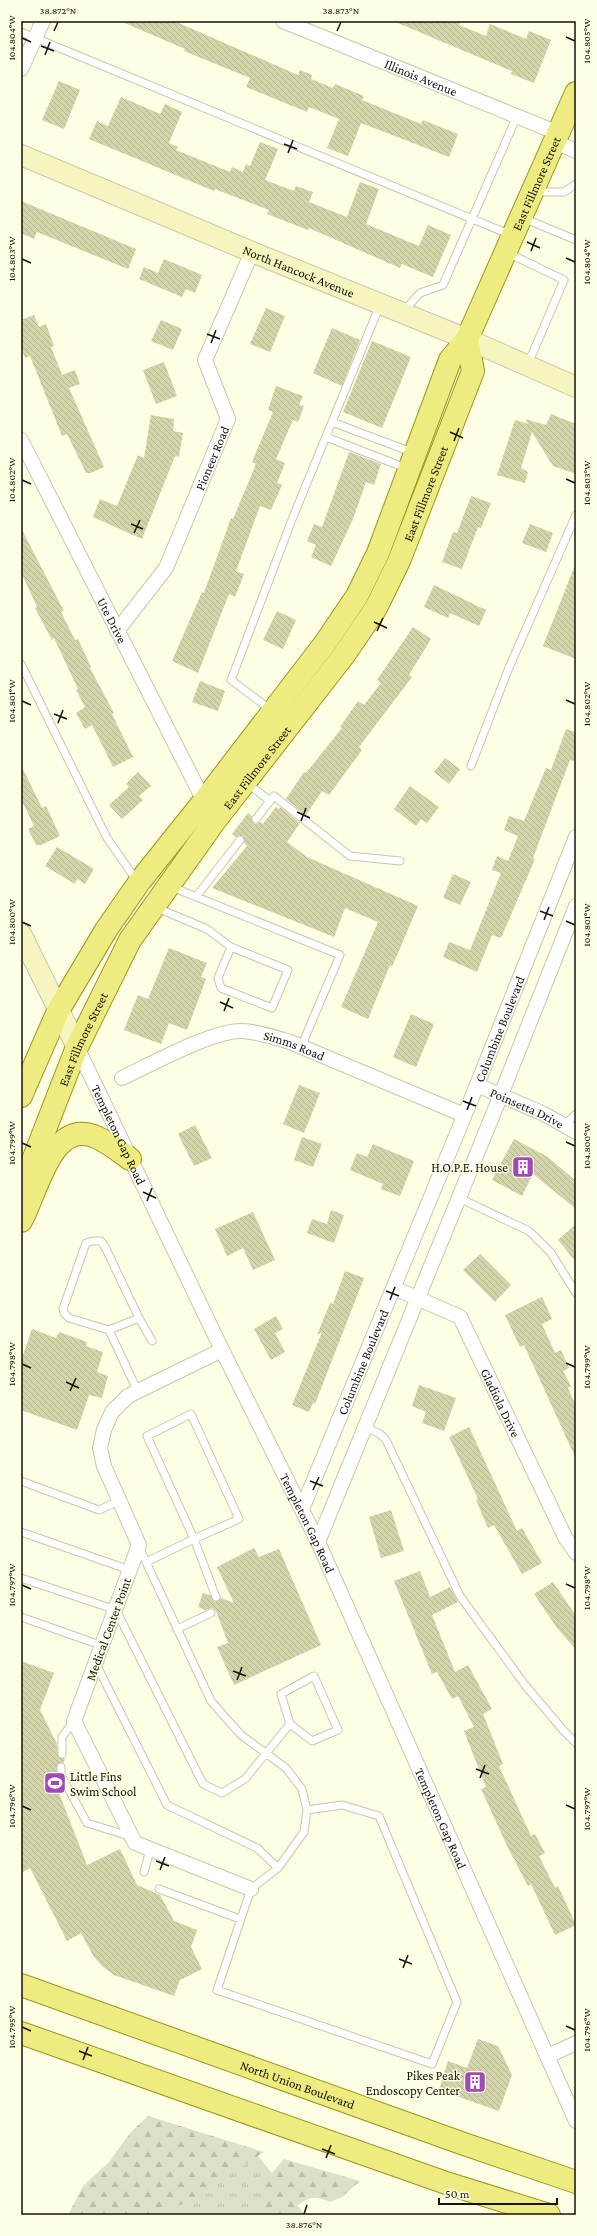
<svg xmlns="http://www.w3.org/2000/svg" width="597" height="2236" font-family="'Crimson Pro',serif">
<style>
.grass{fill:url(#grass-tufts)}
.forest{fill:url(#forest-firs)}
.building{fill:url(#building-back-hatch)}
.lines{fill:none;stroke-linecap:round;stroke-linejoin:round}
.lane-casing{stroke:#c6c7ad;stroke-width:9}
.street-casing{stroke:#c6c7ad;stroke-width:16}
.secondary-casing{stroke:#c6c7ad;stroke-width:22}
.primary-casing{stroke:#9a961f;stroke-width:24}
.lane{stroke:#fff;stroke-width:7}
.street{stroke:#fff;stroke-width:14}
.secondary{stroke:#f6f5bf;stroke-width:20}
.primary{stroke:#eeeb80;stroke-width:22}
.ticks{fill:none;stroke:#13130a;stroke-width:1.5}
.labels{text-anchor:middle;stroke-width:3;stroke-linejoin:round;paint-order:stroke}
.street-label{font-size:13px;fill:#13130a;stroke:#fdfee3}
.poi-label{font-size:13px;fill:#13130a;stroke:#fdfee3;text-anchor:end}
.neatline{fill:none;stroke:#13130a;stroke-width:1.5}
.ticks-label{font-size:10px;text-anchor:middle;fill:#13130a}
</style>
<defs>
<pattern id="grass-tufts" width="24" height="20" patternUnits="userSpaceOnUse"><rect width="24" height="20" fill="#dedfc5"/><path d="M3 7l-1-3M5 7V3M7 7l1-3M15 17l-1-3M17 17v-4M19 17l1-3" fill="none" stroke="#bebea8"/></pattern>
<pattern id="forest-firs" width="22" height="20" patternUnits="userSpaceOnUse"><rect width="22" height="20" fill="#dedfc5"/><path d="M5 1l3.5 6h-7zM16 11l3.5 6h-7z" fill="#bebea8"/></pattern>
<pattern id="building-back-hatch" width="6" height="6" patternUnits="userSpaceOnUse"><rect width="6" height="6" fill="#d4d4aa"/><path d="M-1 5l2 2M0 0l6 6M5-1l2 2" fill="none" stroke="#b5b591"/></pattern>
</defs>
<rect width="100%" height="100%" fill="#fdfee3"/>
<path class="grass" d="M251 2147 305 2215H106Z"/>
<path class="forest" d="M148 2116 264 2152 186 2203 150 2215H68L83 2186 109 2162 130 2133Z
M284 2159 360 2181 342 2197 330 2202C306 2191 304 2204 286 2213 280 2216 270 2215 264 2215 255 2185 265 2182 284 2159Z"/>
<path class="building" d="M120 21H174L298 75 300 70 312 75 311 79 333 88 335 84 364 96 362 100 421 124 423 120 458 134 449 157 361 123 348 156 327 148 339 119 309 107 307 112 246 87 250 78 184 51 185 49Z
M393 21H461L459 25 486 36 490 24 526 39 529 31 551 40 534 83 511 74 512 71Z
M59 81 80 90 64 129 42 120Z
M121 97 160 114 165 104 182 112 169 143 178 147 176 150 230 172 232 167 243 172 246 164 250 166 260 142 278 149 265 180 294 191 296 186 313 192 309 202 347 217 360 182 379 189 366 224 419 246 428 225 451 235 433 277 402 264 400 268 309 228 308 230 267 214 269 210 215 189 214 191 89 139 97 121 108 126Z
M21 201 136 249 128 269 37 232 34 239 21 233Z
M164 259 202 275 195 293 186 289 182 297 139 279 144 267 158 273Z
M266 308 285 316 270 352 250 344Z
M34 315 39 327 46 324 54 346 51 347 62 375 75 370 80 384 69 388 104 467 91 473H86L67 434 62 436 30 356 25 358 21 346V320Z
M161 320 182 329 173 350 151 341Z
M332 328 360 340 342 386 313 373Z
M372 341 411 357 382 428 343 412Z
M164 362 177 396 156 404 143 370Z
M276 386 303 396 299 405 304 406 298 422 293 420 276 459 285 463 277 483 282 485 271 510 260 506 236 571 244 574 235 597 229 594 198 673 172 661 202 592 204 593 231 518 233 519 256 464 252 462 273 412 268 410Z
M551 414 576 424V474L553 466 532 432 521 468 528 472 525 483 497 475 515 420 528 424 525 419 546 425Z
M151 415 174 419 173 431 183 433 179 457 175 456 142 539 93 517 100 499 117 506 138 455 144 458Z
M349 452 381 464 374 485 366 482 353 519 331 566 311 557 316 545 307 541 314 524 322 527Z
M471 496 491 503 481 528 478 527 462 569 442 562 453 532 457 533Z
M530 524 553 533 546 552 522 543Z
M21 528 64 611 61 612 75 640 78 639 91 667 90 668 114 713 112 714 133 757 113 767 92 725 85 729 76 713 85 707 76 690 78 689 54 638 52 640 35 608 37 607 21 572Z
M575 565H576V659L543 646Z
M434 585 486 610 479 626 450 613 448 618 424 607Z
M277 611 296 620 283 649 263 640Z
M413 627 431 639 409 675 412 677 359 747 362 750 329 795 322 791 306 815 286 799 304 772 306 773 342 728 340 727 358 701 364 705 381 683 377 680Z
M200 681 225 691 218 711 192 702Z
M566 729 576 732V762L570 760 533 858 535 859 501 938 492 935 477 972 443 957 449 942 470 950 501 873 492 870 497 856 508 861 518 836 504 830 509 816 524 821 546 768 551 770Z
M445 758 460 769 449 784 434 772Z
M21 765 42 808 46 806 60 836 41 845H36L28 829 34 826 21 799Z
M138 772 151 786 139 796 143 800 122 819 109 805 129 787 126 784Z
M410 786 439 807 427 823 421 819 416 826 394 809Z
M276 807 279 809 280 807 300 823 287 842 307 857 418 906 392 967 390 965 368 1019 341 1007 378 922 345 908 334 937 212 888 247 846 244 843 243 836 236 837 232 834 248 813 252 816 253 823 256 824 260 822 263 824Z
M57 847 94 869 85 884 77 879 75 884 45 866Z
M453 874 471 882 460 905 443 898Z
M169 948 207 963 201 977 206 979 187 1030 169 1023 161 1044 124 1030 138 995 148 999Z
M411 1014 434 1024 416 1067 393 1057Z
M299 1085 320 1093 304 1133 283 1124Z
M195 1125 212 1158 194 1166 178 1134Z
M302 1137 322 1144 313 1167 294 1160Z
M514 1139 548 1157 576 1181V1209L533 1174 522 1196 492 1180Z
M373 1144 414 1161 400 1196 381 1189 383 1184 350 1170 357 1153 367 1157Z
M331 1210 344 1215 334 1243 307 1233 312 1219 327 1224Z
M253 1212 275 1260 253 1270 243 1248 227 1256 215 1229Z
M576 1224V1262L558 1240Z
M480 1254 511 1285 495 1302 463 1270Z
M345 1271 364 1278 315 1404 313 1403 309 1412 292 1405 322 1332 317 1335 330 1303 333 1304Z
M542 1297 552 1319 542 1324 555 1353 561 1350 569 1368 563 1371 571 1386 568 1388 576 1406V1459L524 1345 520 1347 505 1315Z
M276 1316 283 1329 275 1333 285 1352 271 1360 254 1329Z
M32 1329 56 1338 59 1332 87 1342 86 1346 103 1352 97 1372 108 1376 102 1398 89 1395 77 1430 21 1410V1361Z
M419 1385 456 1398 444 1431 422 1423 426 1412 412 1406Z
M469 1427 517 1531 522 1528 542 1563 522 1574 494 1525 488 1528 476 1500 478 1499 449 1437Z
M391 1510 404 1551 381 1558 369 1517Z
M254 1548 259 1557 279 1549 321 1645 234 1685 217 1647 228 1643 216 1611 212 1608 205 1610 198 1607 203 1593 210 1595 215 1602 221 1598 234 1603 217 1567Z
M420 1571 430 1597 450 1587 458 1602 432 1615 455 1672 468 1665 492 1709 483 1714 503 1764 499 1766 531 1836 535 1834 545 1853 539 1856 555 1888 558 1886 576 1925 555 1935 531 1884 528 1886 508 1848 481 1789 486 1787 464 1731 474 1727 458 1696 452 1699 437 1672 432 1674 394 1581Z
M553 1582 576 1616V1650L557 1628 534 1594Z
M21 1661 54 1673 40 1710 57 1744 58 1756 65 1759 63 1763 57 1765V1778L55 1783 87 1865 120 1849 137 1885 160 1895 174 1921 197 1930 191 1947 202 1969 180 1980 174 1996 114 1975 102 1966 94 1957 81 1933 67 1941 30 1868 21 1873Z
M478 2039 498 2046 512 2075 499 2111 439 2090 448 2061 467 2068Z"/>
<g class="lines">
<g class="lane-casing">
<path id="lane" d="M21 32 511 235
M535 192H564L576 184
M523 218 576 240
M508 253 564 280 528 364
M403 312 420 293 443 285 517 116
M332 422 414 453
M326 437 406 468
M21 664 107 838 137 881
M271 710 231 680 293 517 380 305
M471 766 508 670 576 515
M247 783 270 801 256 819
M270 801 274 796 350 856 400 861
M172 887 340 955 301 1047
M196 897 240 840
M157 908 207 929 231 947 288 970 272 1008 221 988 218 978 231 947
M564 1125 576 1114
M459 1198 529 1231 551 1253 576 1293
M139 1318 152 1341
M109 1330 69 1318 64 1313 63 1309 86 1243 93 1241H101L105 1247 139 1318 109 1330 138 1392
M365 1427 380 1434 386 1440 460 1596 525 1685 563 1730 576 1743
M21 1481 99 1510 119 1501
M21 1532 130 1570
M139 1547 211 1701 241 1735 286 1768 302 1789 307 1810 342 1805 379 1816 457 2002 432 2064 217 1990 251 1889 278 1868 304 1832 307 1810
M146 1562 194 1539 147 1436 191 1414 239 1519 194 1539 216 1597
M21 1578 116 1610 203 1784 222 1793 245 1779 290 1724 312 1741 338 1730 314 1676 281 1694 290 1724
M21 1617 103 1646
M177 1629 211 1613
M96 1664 167 1805 257 1848 278 1868
M62 1754V1737L74 1721
M61 1767V1775L87 1823 132 1837
M144 1872 150 1850
M159 1889 240 1919"/>
</g>
<g class="street-casing">
<g id="street">
<path id="s1" d="M283 21 558 133"/>
<path d="M21 69 43 21"/>
<path d="M555 142 576 151"/>
<path id="s2" d="M21 440 204 801"/>
<path id="s3" d="M117 631 166 568 228 419 205 360 252 252"/>
<path id="s4" d="M77 1047 222 1350 318 1542 576 2121"/>
<path id="s5" d="M122 1078C150 1065 213 1030 242 1031 259 1032 274 1037 290 1042L464 1115"/>
<path id="s6" d="M477 1085 544 1114 576 1132"/>
<path id="s7" d="M394 1288 460 1317 565 1537 576 1553"/>
<path d="M222 1350 128 1396 112 1412 104 1430 100 1448 104 1466 139 1545 74 1721 135 1843 251 1889"/>
<path id="s8" d="M302 1509 477 1085 576 837"/>
<path d="M318 1542 494 1112 576 906"/>
<path d="M548 2056 576 2043"/>
</g>
</g>
<g class="secondary-casing">
<g id="secondary">
<path id="s9" d="M21 155 252 252 467 339 576 387"/>
<path d="M21 934 77 1047"/>
</g>
</g>
<g class="primary-casing">
<g id="primary">
<path id="s10" d="M21 1096 59 1009 106 930 140 881 204 801 326 642 357 596 378 553 450 360 467 339 576 93"/>
<path id="s11" d="M21 1191 77 1047 130 940 214 822 344 655 376 608 399 561 473 371 467 339"/>
<path d="M21 1221C37 1193 51 1118 96 1137 108 1142 119 1151 130 1159"/>
<path id="s12" d="M21 1985 464 2144 576 2182"/>
<path d="M21 2033 449 2184 549 2215"/>
</g>
</g>
<use href="#lane" class="lane"/>
<use href="#street" class="street"/>
<use href="#secondary" class="secondary"/>
<use href="#primary" class="primary"/>
</g>
<path class="ticks" d="M54 31 58 22M337 31 341 22M566 37 575 41M22 38 31 42M41 46 54 51M45 55 50 42M284 144 297 149M288 153 293 140M527 242 540 248M531 251 536 238M566 258 575 262M22 259 31 263M207 334 220 339M211 343 216 330M450 432 463 438M454 441 459 428M566 479 575 483M22 480 31 484M131 524 143 529M134 533 140 520M374 622 387 628M377 631 383 618M566 700 575 704M22 701 31 705M54 714 67 719M58 723 63 710M297 812 310 818M301 821 306 808M540 911 553 916M544 920 549 907M566 921 575 925M22 922 31 926M220 1002 233 1008M224 1011 229 998M463 1101 476 1106M467 1110 472 1097M566 1142 575 1146M22 1143 31 1147M143 1192 156 1198M147 1201 152 1188M386 1291 399 1296M390 1300 395 1287M566 1363 575 1367M22 1364 31 1368M66 1382 79 1388M70 1391 76 1378M310 1481 323 1486M313 1490 319 1477M566 1584 575 1588M22 1585 31 1589M233 1671 246 1676M237 1680 242 1667M476 1769 489 1774M480 1778 485 1765M566 1805 575 1809M22 1806 31 1810M156 1861 169 1866M160 1870 165 1857M399 1959 412 1964M403 1968 408 1955M566 2026 575 2030M22 2027 31 2031M79 2051 92 2056M83 2060 88 2047M322 2149 335 2154M326 2158 331 2145M304 2214 307 2205"/>
<defs>
<g id="building-square" transform="scale(1.15)"><rect x="-9" y="-9" width="18" height="18" rx="4" fill="#9f4ab8" stroke="#fdfee3"/><path d="M-4-6H4V6H1V3H-1V6H-4ZM-2.5-4.3h1.7v1.8h-1.7ZM.8-4.3h1.7v1.8H.8ZM-2.5-1h1.7V.8h-1.7ZM.8-1h1.7V.8H.8Z" fill="#fff"/></g>
<g id="stadium-square" transform="scale(1.15)"><rect x="-9" y="-9" width="18" height="18" rx="4" fill="#9f4ab8" stroke="#fdfee3"/><path d="M0-5a6.5 5 0 1 0 0 10a6.5 5 0 1 0 0-10ZM-3.5-1.8h7v3.6h-7Z" fill="#fff"/></g>
</defs>
<g fill-rule="evenodd">
<use href="#building-square" x="523" y="1167"/>
<use href="#stadium-square" x="55" y="1783"/>
<use href="#building-square" x="475" y="2082"/>
</g>
<g class="labels">
<g class="street-label">
<text dy="5" stroke="none"><textPath href="#s1" startOffset="149">Illinois Avenue</textPath></text>
<text dy="5" stroke="none"><textPath href="#s10" startOffset="1056">East Fillmore Street</textPath></text>
<text dy="5" stroke="none"><textPath href="#s9" startOffset="301">North Hancock Avenue</textPath></text>
<text dy="5" stroke="none"><textPath href="#s3" startOffset="199">Pioneer Road</textPath></text>
<text dy="5" stroke="none"><textPath href="#s11" startOffset="812">East Fillmore Street</textPath></text>
<text dy="5" stroke="none"><textPath href="#s2" startOffset="202">Ute Drive</textPath></text>
<text dy="5" stroke="none"><textPath href="#s11" startOffset="488">East Fillmore Street</textPath></text>
<text dy="5" stroke="none"><textPath href="#s8" startOffset="519">Columbine Boulevard</textPath></text>
<text dy="5" stroke="none"><textPath href="#s11" startOffset="164">East Fillmore Street</textPath></text>
<text dy="5" stroke="none"><textPath href="#s5" startOffset="184">Simms Road</textPath></text>
<text dy="5" stroke="none"><textPath href="#s6" startOffset="55">Poinsetta Drive</textPath></text>
<text dy="5" stroke="none"><textPath href="#s4" startOffset="97">Templeton Gap Road</textPath></text>
<text dy="5" stroke="none"><textPath href="#s8" startOffset="159">Columbine Boulevard</textPath></text>
<text dy="5" stroke="none"><textPath href="#s7" startOffset="167">Gladiola Drive</textPath></text>
<text dy="5" stroke="none"><textPath href="#s4" startOffset="529">Templeton Gap Road</textPath></text>
<text transform="translate(108 1629) rotate(-70)" y="5">Medical Center Point</text>
<text dy="5" stroke="none"><textPath href="#s4" startOffset="853">Templeton Gap Road</textPath></text>
<text dy="5" stroke="none"><textPath href="#s12" startOffset="294">North Union Boulevard</textPath></text>
</g>
<g class="poi-label">
<text x="508" y="1172">H.O.P.E. House</text>
<text x="70" y="1781" text-anchor="start">Little Fins<tspan x="70" dy="15">Swim School</tspan></text>
<text x="460" y="2080">Pikes Peak<tspan x="460" dy="15">Endoscopy Center</tspan></text>
</g>
</g>
<rect width="597" height="2236" fill="none" stroke="#fdfee3" stroke-width="44"/>
<path d="M439 2198v6h118v-6" fill="none" stroke="#13130a" stroke-width="2"/>
<text x="445" y="2198" font-size="12" fill="#13130a" stroke="#fdfee3" stroke-width="3" paint-order="stroke">50 m</text>
<rect x="22" y="22" width="553" height="2192" class="neatline"/>
<g class="ticks-label">
<text x="58" y="14">38.872°N</text>
<text x="341" y="14">38.873°N</text>
<text transform="translate(11 38) rotate(-90)" y="4">104.804°W</text>
<text transform="translate(586 41) rotate(-90)" y="4">104.805°W</text>
<text transform="translate(11 259) rotate(-90)" y="4">104.803°W</text>
<text transform="translate(586 262) rotate(-90)" y="4">104.804°W</text>
<text transform="translate(11 480) rotate(-90)" y="4">104.802°W</text>
<text transform="translate(586 483) rotate(-90)" y="4">104.803°W</text>
<text transform="translate(11 701) rotate(-90)" y="4">104.801°W</text>
<text transform="translate(586 704) rotate(-90)" y="4">104.802°W</text>
<text transform="translate(11 922) rotate(-90)" y="4">104.800°W</text>
<text transform="translate(586 925) rotate(-90)" y="4">104.801°W</text>
<text transform="translate(11 1143) rotate(-90)" y="4">104.799°W</text>
<text transform="translate(586 1146) rotate(-90)" y="4">104.800°W</text>
<text transform="translate(11 1364) rotate(-90)" y="4">104.798°W</text>
<text transform="translate(586 1367) rotate(-90)" y="4">104.799°W</text>
<text transform="translate(11 1585) rotate(-90)" y="4">104.797°W</text>
<text transform="translate(586 1588) rotate(-90)" y="4">104.798°W</text>
<text transform="translate(11 1806) rotate(-90)" y="4">104.796°W</text>
<text transform="translate(586 1809) rotate(-90)" y="4">104.797°W</text>
<text transform="translate(11 2027) rotate(-90)" y="4">104.795°W</text>
<text transform="translate(586 2030) rotate(-90)" y="4">104.796°W</text>
<text x="304" y="2228">38.876°N</text>
</g>
</svg>
